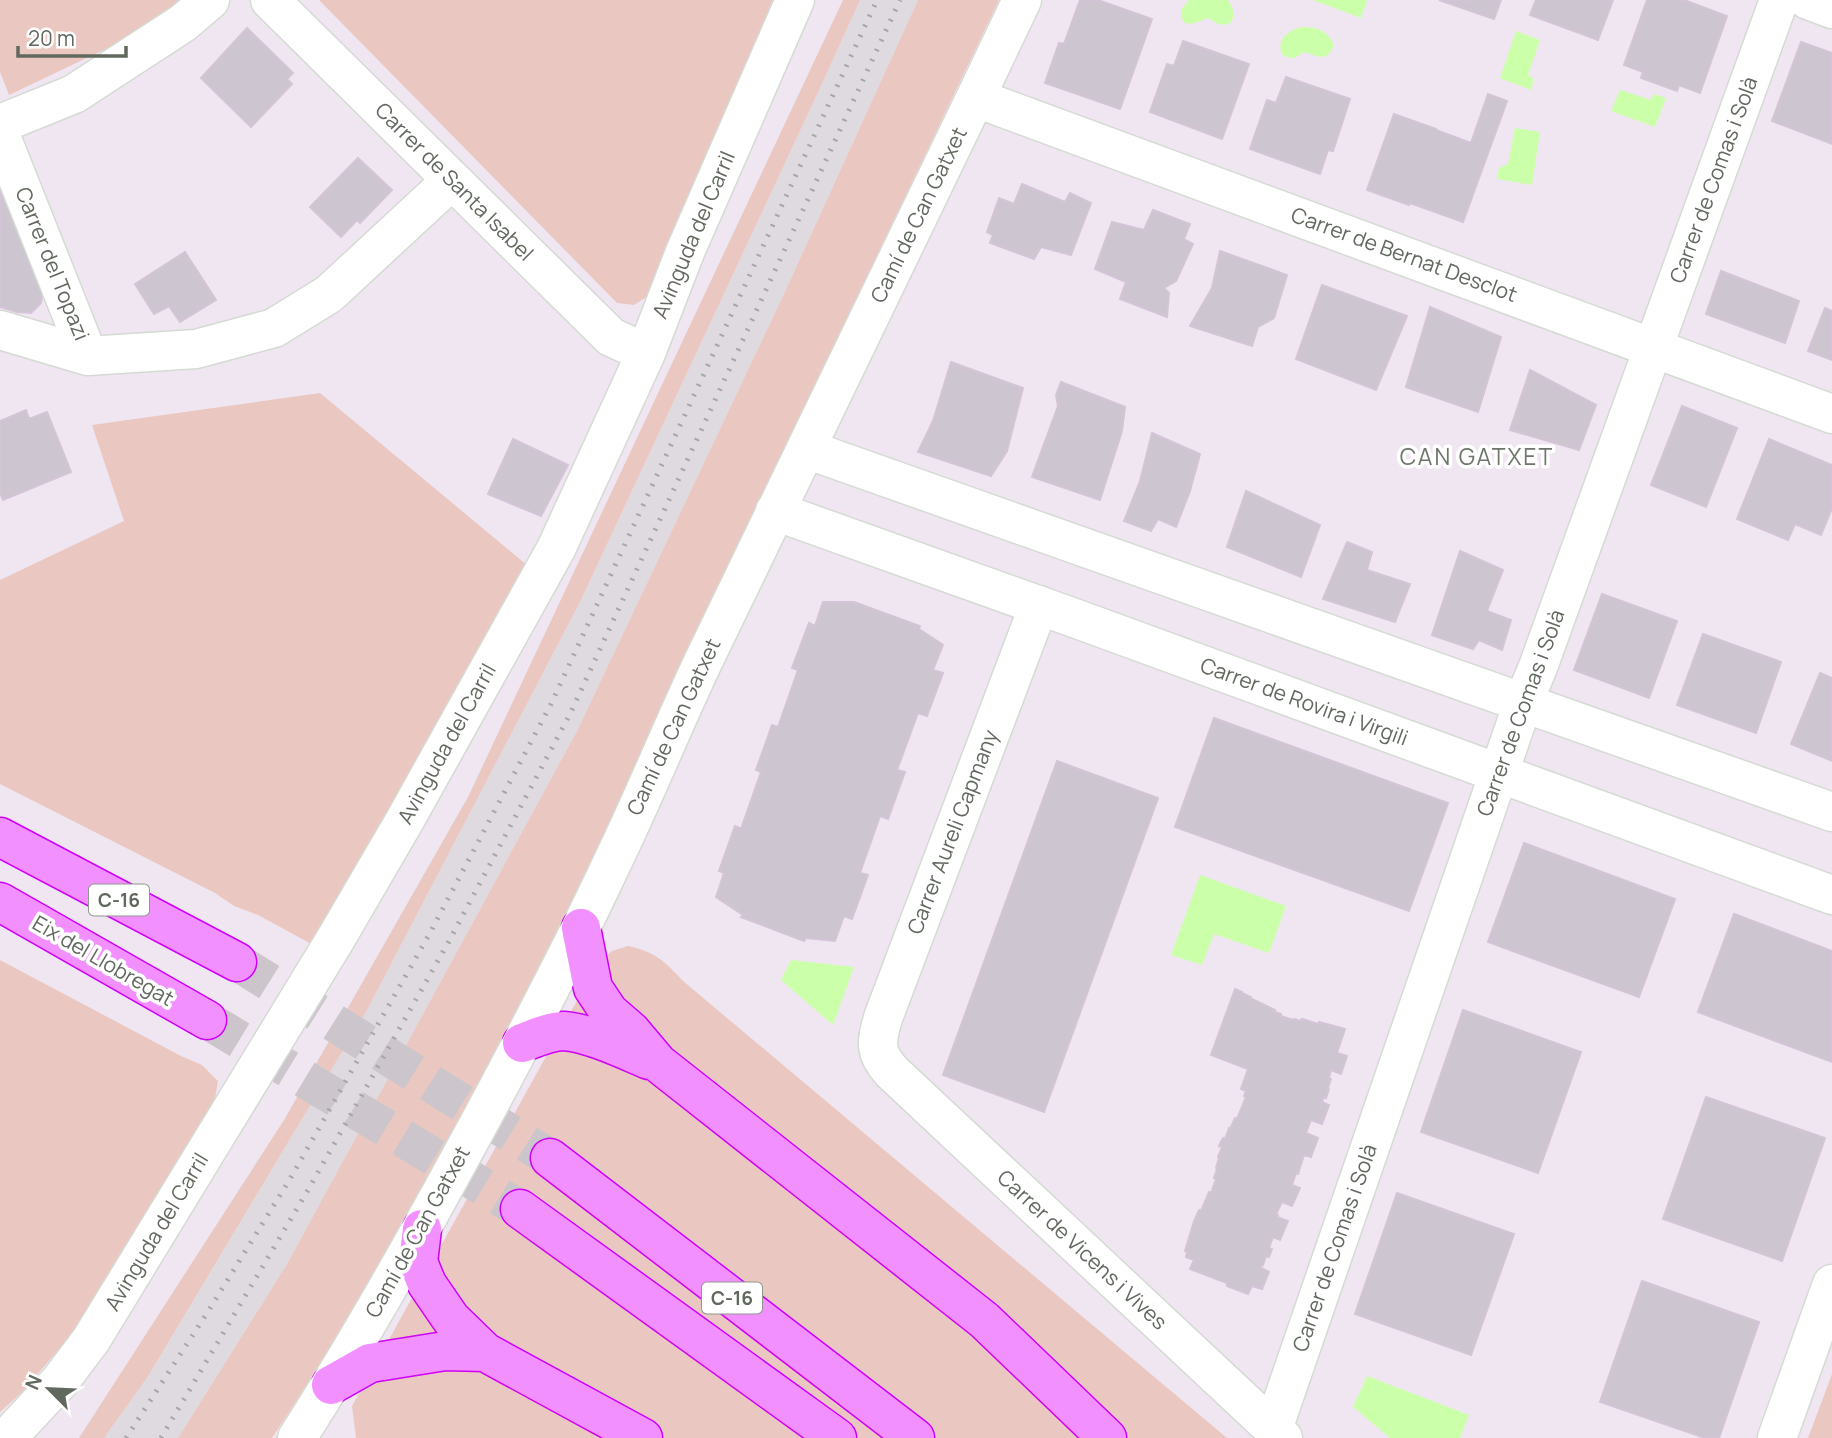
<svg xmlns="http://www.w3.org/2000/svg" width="1832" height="1438" font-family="Manrope,sans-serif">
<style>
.industrial{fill:#dfd9e0}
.green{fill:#eac8c1}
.water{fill:#ccffa9}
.building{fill:#cdc5cf;stroke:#d4c4d7;stroke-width:2}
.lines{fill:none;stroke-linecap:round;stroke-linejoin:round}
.highway-tunnel{stroke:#ccc6cc;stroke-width:38;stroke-dasharray:38 19;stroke-linecap:butt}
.minor-casing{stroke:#d5dbd4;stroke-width:41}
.highway-casing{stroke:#cf00f8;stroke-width:41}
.minor{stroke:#fff;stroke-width:38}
.highway{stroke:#f390ff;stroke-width:38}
.rail{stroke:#a5a7a4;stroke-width:5;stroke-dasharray:2 9;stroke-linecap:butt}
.labels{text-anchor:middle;stroke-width:7;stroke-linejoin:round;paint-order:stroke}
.shield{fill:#fff;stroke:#90958e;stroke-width:2}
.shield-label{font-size:19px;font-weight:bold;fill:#61685e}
.street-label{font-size:21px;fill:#61685e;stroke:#fff}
.neighbourhood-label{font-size:23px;letter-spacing:2px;fill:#6e756a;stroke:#fff}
</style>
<rect width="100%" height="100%" fill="#f0e6f1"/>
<path class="industrial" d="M860 0H918L783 296 577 731 287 1264 178 1438H104L147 1378 366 1012 580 602 821 86Z"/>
<path class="green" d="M0 0H184L112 46 9 95 0 72Z
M319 0H778L648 296 634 305 617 303Z
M843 0H860L821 86 580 602 366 1012 147 1378 104 1438H79L284 1120 468 797Z
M918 0H999L723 578 531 995 368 1291 272 1438H178L287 1264 577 731 783 296Z
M320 393 533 570 315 946 258 915 234 906 215 893 0 784V580L124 521 92 425Z
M628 946C654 951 666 962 683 981L1227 1438H356L352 1406 599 961 612 951Z
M0 960 181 1056 202 1065 218 1081 214 1105 85 1319 22 1392 0 1412Z
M1832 1374V1438H1808Z"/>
<path class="water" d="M1189 0H1227C1237 9 1236 29 1219 24 1215 23 1212 20 1209 18 1197 21 1181 33 1181 10Z
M1313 0H1367L1361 18Z
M1301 27C1317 27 1327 30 1334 45 1327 64 1317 55 1304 52 1295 58 1291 61 1282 54 1276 39 1288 31 1301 27Z
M1516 31 1540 40 1528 75 1534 79 1531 90 1500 78Z
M1620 90 1651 100 1654 94 1666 98 1655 127 1611 111Z
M1515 128 1540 132 1532 185 1497 179 1499 168 1508 164Z
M1200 875 1286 906 1269 953 1214 934 1202 965 1171 955Z
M791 960 854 967 833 1025 781 980Z
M1367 1376 1469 1415 1460 1438H1390L1353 1407Z"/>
<path class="building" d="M1080 0H1098L1152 19 1120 109 1045 83 1059 43 1064 44Z
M1439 0H1501L1494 19Z
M1536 0H1613L1598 40 1530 15Z
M1647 0H1684L1727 16 1700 93 1679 85 1677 91 1641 78 1643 72 1624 65Z
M247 28 293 73 287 79 292 84 251 127 201 78Z
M1183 41 1249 64 1222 139 1150 112 1167 64 1174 66Z
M1801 42 1832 53V144L1772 121Z
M1286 77 1350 99 1333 151 1328 150 1320 174 1250 149 1267 100 1276 103Z
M1488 94 1507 101 1463 222 1410 203 1409 205 1367 190 1394 114 1436 129V130L1471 143Z
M358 158 392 190 360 223 357 220 341 237 310 207Z
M1022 184 1065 202 1070 193 1091 203 1071 255 1041 247 1034 259 990 243 993 235 987 232 999 198 1014 204Z
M0 187 43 289 41 303 31 313 17 312 0 307Z
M1153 210 1190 224 1184 239 1193 244 1176 281 1164 288 1169 293 1167 317 1120 299 1126 282 1095 269 1112 222 1144 230Z
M1220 251 1287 275 1274 318 1258 327 1252 346 1190 326 1212 288Z
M185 252 216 300 180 322 169 306 154 314 135 284Z
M1721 271 1799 301 1785 343 1706 314Z
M1322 285 1407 316 1376 390 1296 359Z
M1430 307 1501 337 1478 412 1406 387Z
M1825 308 1832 311V360L1808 351Z
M951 362 1023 388 1007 451 991 476 918 452 933 421Z
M1530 370 1596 405 1579 450 1510 430Z
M1061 382 1125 407 1122 431 1100 500 1032 477 1058 406 1056 395Z
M1682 406 1737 428 1706 507 1651 485Z
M26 410 29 419 47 412 71 472 3 500 0 492V421Z
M1152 433 1200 454 1190 491 1176 527 1158 519 1151 531 1124 521 1140 481Z
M513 439 568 465 541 516 488 494Z
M1769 439 1832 465V508L1821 535 1795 524 1788 540 1737 519Z
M1246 491 1320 525 1301 577 1227 547Z
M1347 542 1372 552 1367 570 1410 584 1395 622 1323 599Z
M1460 551 1503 570 1487 611 1511 620 1502 650 1479 640 1473 649 1432 635Z
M1602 594 1677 621 1649 698 1574 670Z
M823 602H854L920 626 919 629 943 645 933 670 943 673 927 716 918 713 897 770 905 772 888 819 880 816 860 873 868 875 852 919 844 916 835 941 806 938 804 941 741 917 743 915 716 897 724 873 719 871 735 826 741 829 761 772 756 770 772 725 778 727 798 670 792 668 809 623 815 626Z
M1703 634 1781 662 1756 733 1677 705Z
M1820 673 1832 678V761L1791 744Z
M1214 718 1448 803 1409 911 1175 827Z
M1057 761 1158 798 1044 1112 943 1075Z
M1524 843 1675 899 1639 997 1488 942Z
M1734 914 1832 951V1062L1698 1012Z
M1235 989 1242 992V993L1251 997 1250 998 1275 1010V1012L1281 1014V1016L1293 1020 1294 1019 1300 1021 1302 1019 1318 1024 1319 1022 1345 1029 1337 1053 1347 1056 1341 1074 1331 1070 1329 1078 1331 1079 1328 1088 1329 1089 1326 1098 1324 1097 1322 1102 1329 1105 1322 1124 1311 1120 1306 1133 1318 1138 1311 1157 1304 1155 1298 1174 1296 1173 1292 1185 1300 1188 1292 1206 1282 1202 1276 1214 1278 1215 1277 1217 1288 1221 1280 1240 1273 1237 1269 1248 1272 1249 1269 1257 1266 1256 1263 1265 1260 1267 1269 1272 1262 1289 1252 1286 1248 1294 1227 1286V1283L1190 1269 1194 1260 1186 1257 1187 1252 1185 1251 1194 1221 1199 1210 1201 1211 1209 1192 1211 1193 1216 1179 1214 1178 1217 1169 1216 1168 1219 1158 1218 1157 1222 1147 1219 1146 1223 1138 1225 1139 1229 1128 1230 1129 1235 1118 1237 1119 1246 1097 1244 1096 1246 1091 1241 1089 1248 1069 1211 1055Z
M1463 1010 1581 1052 1538 1173 1421 1132Z
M1706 1097 1825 1138 1782 1261 1663 1219Z
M1397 1193 1514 1234 1471 1355 1355 1314Z
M1642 1281 1759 1322 1719 1438H1705L1600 1402Z"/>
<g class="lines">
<path class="highway-tunnel" d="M237 962 550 1158
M207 1020 520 1209"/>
<g class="minor-casing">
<path id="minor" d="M270 0 611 337 646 353
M1808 0 1832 9
M976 98 1832 414
M0 124 74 94 183 23 210 0
M0 134 88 356
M0 330 88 356 196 349 274 328 329 294 452 180
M806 449 1832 812
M775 511 1077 619 1832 895
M1039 605 883 1018C876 1043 874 1052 892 1072L1283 1438
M1273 1429 1523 703 1538 667 1779 0
M7 1438 60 1381 91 1340 335 940 405 820 556 549 646 353 685 252 795 0
M297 1438C364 1333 424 1225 483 1116 528 1032 572 949 612 863 644 797 671 730 702 664 808 442 917 222 1022 0
M1777 1438 1832 1284"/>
</g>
<g class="highway-casing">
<path id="highway" d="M0 837 237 962
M0 902 207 1020
M581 928 593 988 609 1012 631 1031 658 1063 984 1320 1107 1438
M522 1043C535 1038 550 1031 564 1031 590 1033 625 1050 649 1060
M550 1158 915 1438
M520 1209 837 1438
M422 1229 418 1262 427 1284 451 1319 485 1352 643 1438
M331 1385 370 1363 445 1351 485 1352"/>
</g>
<use href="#minor" class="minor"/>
<use href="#highway" class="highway"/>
<path class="rail" d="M126 1438 209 1310 290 1179 430 933 551 704 877 0
M161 1438 308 1190 448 943 570 714 900 0"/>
</g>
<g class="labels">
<g class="shield">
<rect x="89" y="884.5" width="60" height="31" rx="5"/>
<rect x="702" y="1282.5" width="60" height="31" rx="5"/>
</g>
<g class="shield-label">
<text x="119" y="907">C-16</text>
<text x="732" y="1305">C-16</text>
</g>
<g class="street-label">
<text transform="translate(1714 180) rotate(-70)" y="7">Carrer de Comas i Solà</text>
<text transform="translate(454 182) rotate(45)" y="7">Carrer de Santa Isabel</text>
<text transform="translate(919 215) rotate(-64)" y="7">Camí de Can Gatxet</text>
<text transform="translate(694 235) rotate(-67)" y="7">Avinguda del Carril</text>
<text transform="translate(1404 255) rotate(20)" y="7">Carrer de Bernat Desclot</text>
<text transform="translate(52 264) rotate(68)" y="7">Carrer del Topazi</text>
<text transform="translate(1304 702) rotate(20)" y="7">Carrer de Rovira i Virgili</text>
<text transform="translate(1521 713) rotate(-70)" y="7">Carrer de Comas i Solà</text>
<text transform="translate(674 727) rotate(-65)" y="7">Camí de Can Gatxet</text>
<text transform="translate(447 744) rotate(-61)" y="7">Avinguda del Carril</text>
<text transform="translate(953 832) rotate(-69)" y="7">Carrer Aureli Capmany</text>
<text transform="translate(103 961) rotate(30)" y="7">Eix del Llobregat</text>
<text transform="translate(157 1232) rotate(-59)" y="7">Avinguda del Carril</text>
<text transform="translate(418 1232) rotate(-61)" y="7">Camí de Can Gatxet</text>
<text transform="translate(1335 1248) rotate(-71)" y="7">Carrer de Comas i Solà</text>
<text transform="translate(1082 1250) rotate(43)" y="7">Carrer de Vicens i Vives</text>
</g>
<g class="neighbourhood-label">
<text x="1477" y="465">CAN GATXET</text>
</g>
</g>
<g transform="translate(49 1389) rotate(294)" stroke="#ffffff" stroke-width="5" paint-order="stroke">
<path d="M0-5L12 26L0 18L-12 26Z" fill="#61685e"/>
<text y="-10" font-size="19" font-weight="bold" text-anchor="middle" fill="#61685e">N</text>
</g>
<path d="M18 46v10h108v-10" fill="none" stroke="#61685e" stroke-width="3.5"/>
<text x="28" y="46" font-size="21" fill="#61685e" stroke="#ffffff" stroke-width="5" paint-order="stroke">20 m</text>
</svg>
